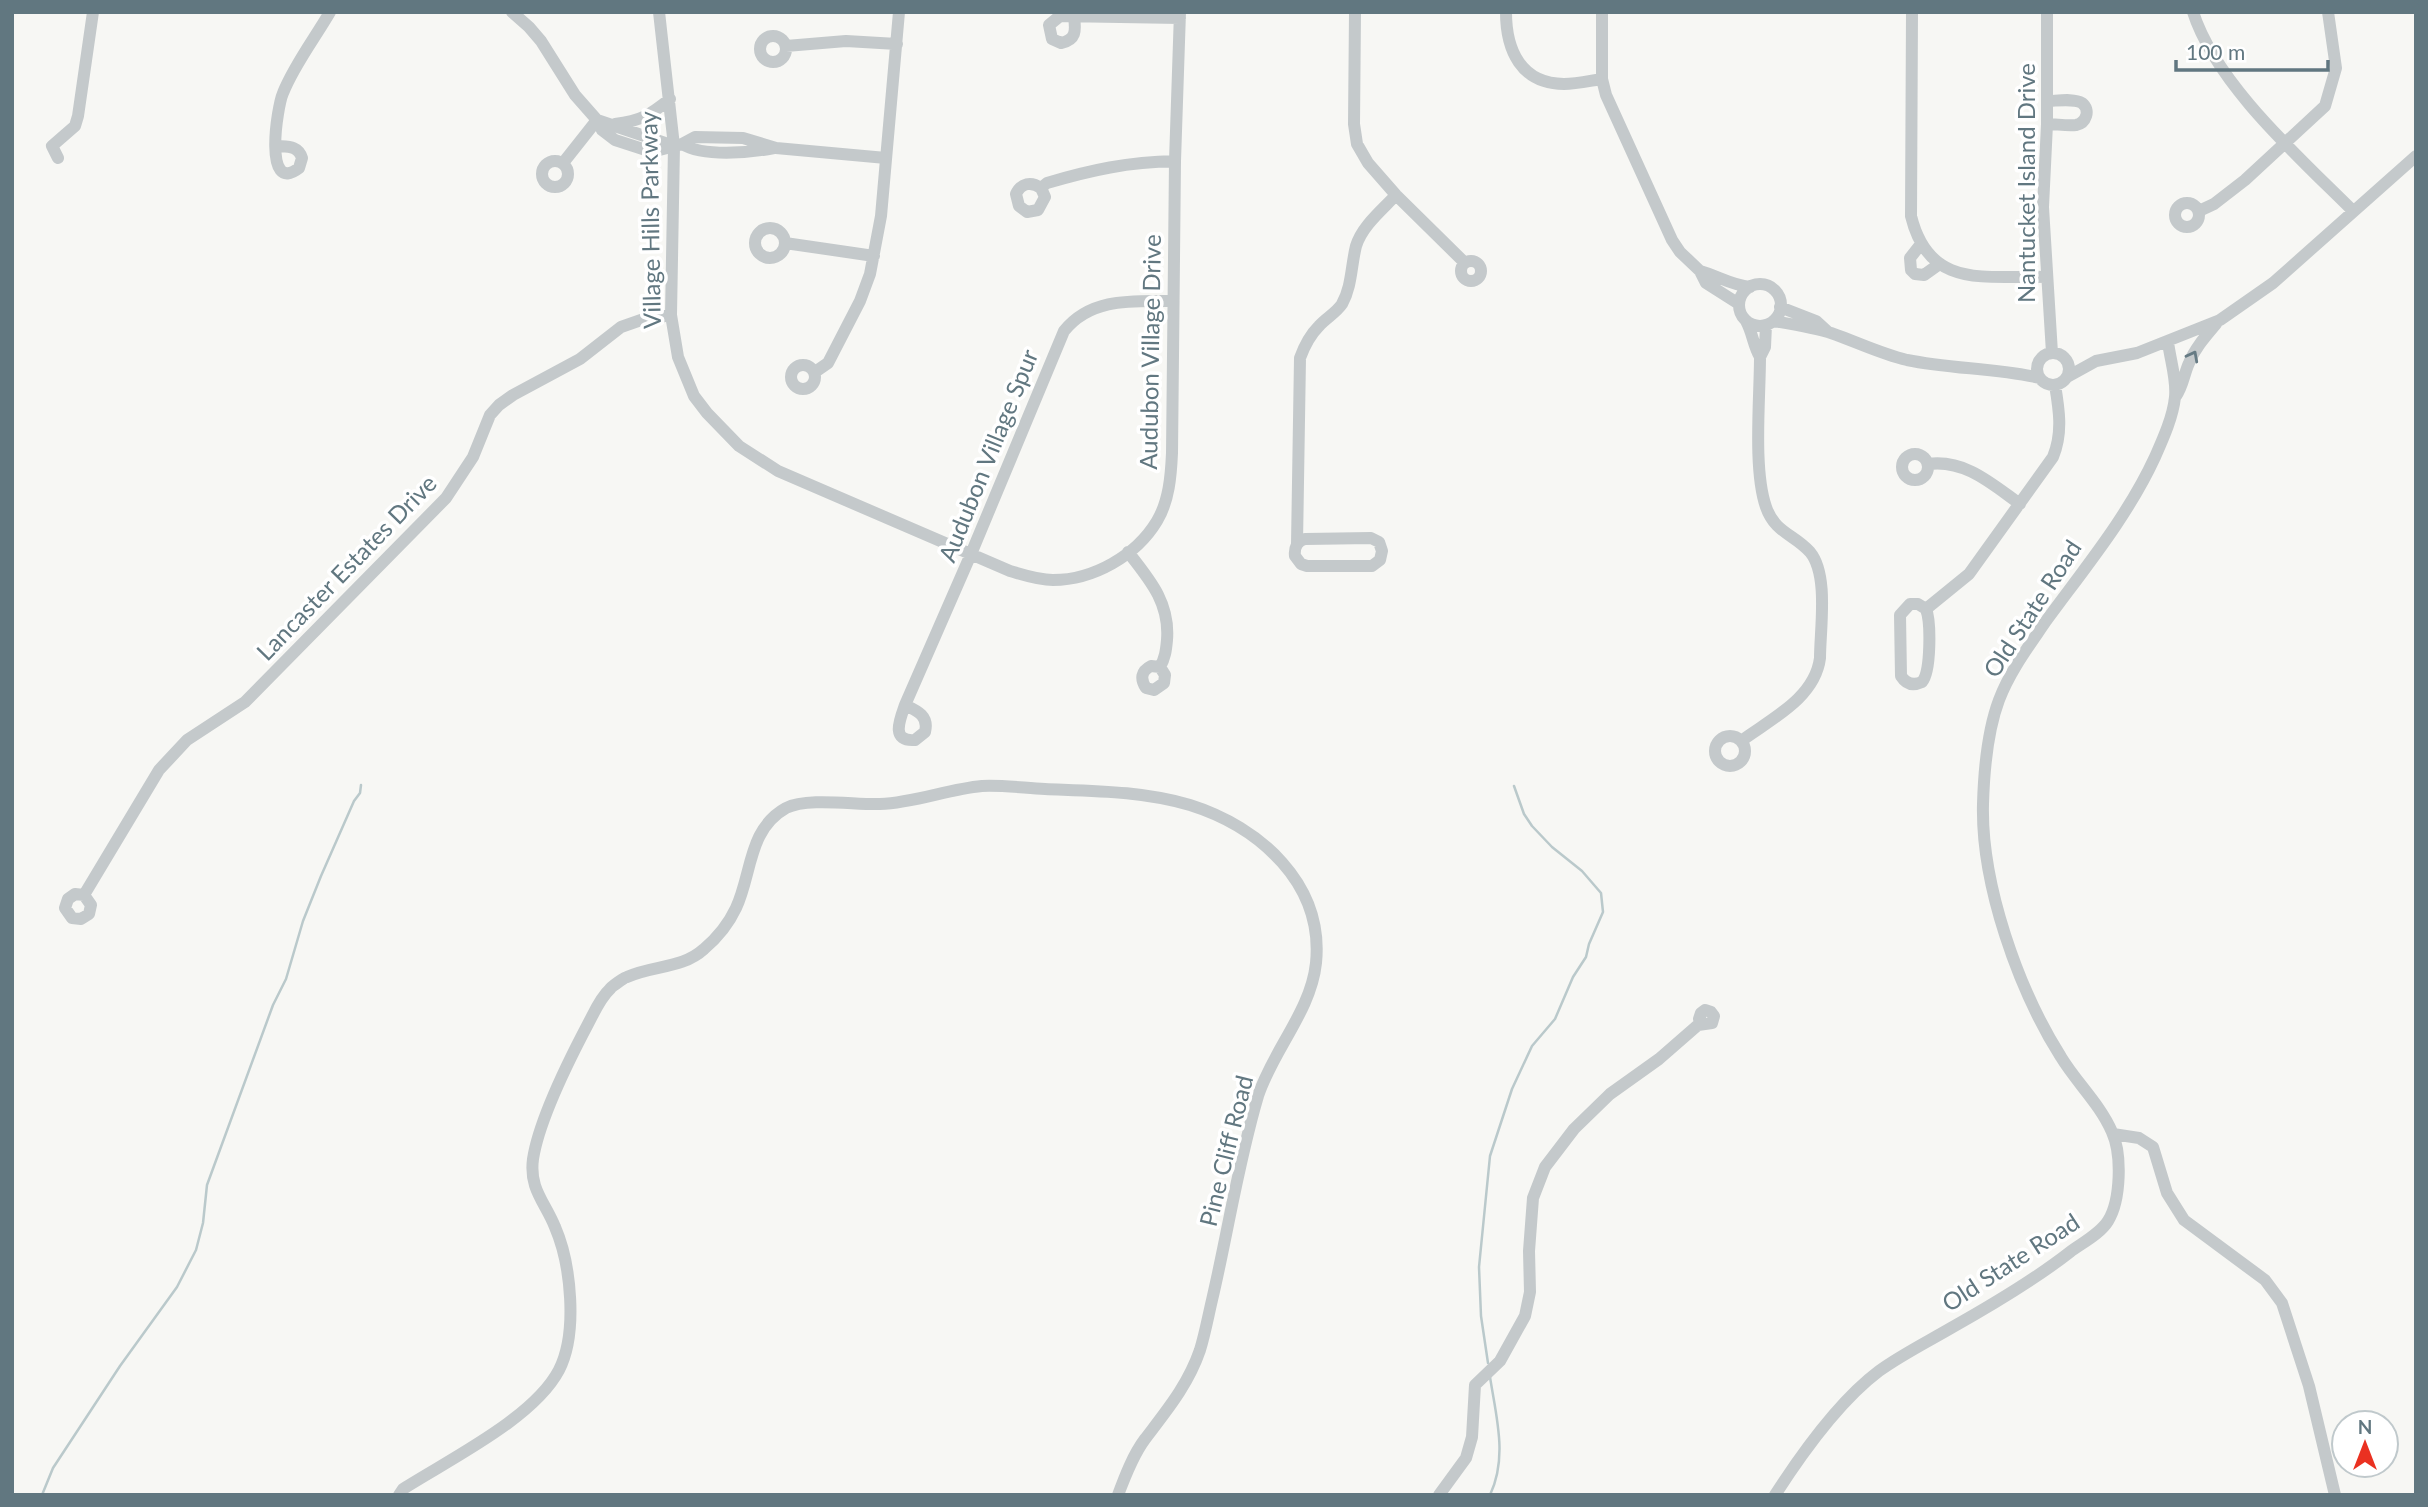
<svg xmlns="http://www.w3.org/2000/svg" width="2428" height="1507" font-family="Lato,sans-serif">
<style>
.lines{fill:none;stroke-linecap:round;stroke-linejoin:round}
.stream{stroke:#bac9cb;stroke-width:2.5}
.minor{stroke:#c4c9cb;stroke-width:12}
.oneway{stroke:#667b84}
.labels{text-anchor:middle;stroke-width:7;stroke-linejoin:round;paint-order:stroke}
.street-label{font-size:24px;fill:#617780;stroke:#fff}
</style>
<rect width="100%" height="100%" fill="#f7f7f4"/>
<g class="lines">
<path class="stream" d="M1488 1363 1481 1316 1479 1267 1490 1156 1512 1089 1532 1046 1555 1019 1573 977 1586 957 1589 944 1603 912 1601 893 1582 871 1552 847 1532 826 1524 814 1514 786
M42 1495 53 1468 120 1366 177 1287 196 1250 203 1223 207 1185 273 1005 286 979 303 921 321 876 354 801 360 793 361 785
M1490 1495C1508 1457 1496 1416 1490 1377"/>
<path class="minor" d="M512 12 529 27 541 41 575 95 597 120 674 146
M659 12 674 146 671 315 678 357 694 396 707 413 739 446 778 471 1010 571C1024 575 1038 580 1053 580 1093 580 1136 556 1157 521 1169 501 1171 476 1172 453L1175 161 1180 12
M1355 12 1354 124 1357 144 1368 163 1396 195 1465 263
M1506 12C1506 50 1521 84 1564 84 1576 84 1589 81 1602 79
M1602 12V79L1606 95 1672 240 1680 252 1700 271 1706 283 1739 304
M1912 12 1911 216C1929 290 1985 275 2046 277
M2047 12V124L2043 207 2052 353
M2193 12C2216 84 2300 158 2353 211
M1074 17C1076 31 1076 40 1061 43L1052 39 1049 25 1060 16 1180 18
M760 49a13 13 0 1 1 26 0a13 13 0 1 1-26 0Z
M786 46 846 41 897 44
M615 124C641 121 650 115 670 99
M2047 124C2056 124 2067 126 2076 125 2086 123 2091 110 2082 103 2074 98 2056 101 2047 101
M682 144C703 157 749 153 774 148
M276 146C287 147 298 145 302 158L299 168C263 196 277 107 283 93 294 65 315 38 330 12
M58 158 52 146 75 126 78 116 93 12
M542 174a13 13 0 1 1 26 0a13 13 0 1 1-26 0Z
M563 163 597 120 602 130 615 140 652 152 682 144 695 137 743 138 776 148 886 158
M1041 188 1045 197 1038 210 1027 212 1019 206 1016 194C1021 183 1031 181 1041 188L1047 183C1091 170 1128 162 1175 161
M2175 215a12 12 0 1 1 24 0a12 12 0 1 1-24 0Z
M2199 211 2214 204 2245 180 2325 106 2336 68 2328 12
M755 243a15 15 0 1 1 30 0a15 15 0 1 1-30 0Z
M785 243 874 256
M1921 244 1910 258 1911 270 1915 274 1924 275 1938 265
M1461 271a10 10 0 1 1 20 0a10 10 0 1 1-20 0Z
M1700 271C1718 276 1731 285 1750 287
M1739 305a21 21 0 1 1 42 0a21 21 0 1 1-42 0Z
M1780 307 1816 321 1828 332
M1746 321C1753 334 1753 345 1760 357
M1774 321C1791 324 1815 328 1831 333 1857 342 1881 354 1907 360 1951 369 1996 368 2040 378
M2037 369a16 16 0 1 1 32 0a16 16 0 1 1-32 0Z
M791 377a12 12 0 1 1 24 0a12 12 0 1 1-24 0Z
M815 372 828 363 860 301 870 274 881 216 899 12
M2067 377 2096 361 2137 353 2220 320 2273 283 2416 156
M2176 396C2183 386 2184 374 2189 363 2195 348 2206 336 2216 324
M1902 467a13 13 0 1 1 26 0a13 13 0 1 1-26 0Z
M1928 464C1965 459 1992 484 2020 504
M1371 538 1379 542 1382 551 1380 560 1372 566H1307L1301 564 1295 556C1294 548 1297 541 1305 539Z
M1297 544 1300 358C1304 347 1310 335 1319 326 1326 318 1336 313 1342 304 1352 286 1351 266 1356 246 1362 226 1382 210 1396 195
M1128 552C1150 580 1170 603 1167 640 1166 651 1165 658 1160 667L1151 666C1141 671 1140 679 1146 688L1154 690 1164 683 1165 675 1160 667
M1926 609 1918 604H1910L1900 615 1901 676C1906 684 1913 686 1922 682 1931 672 1931 622 1926 609L1969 574 2053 457C2063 433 2059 409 2055 385
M905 705C918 711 929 716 925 732L915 740C890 742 900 719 905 705L971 554 1064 331C1091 297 1133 301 1173 301
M1715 751a15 15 0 1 1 30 0a15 15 0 1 1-30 0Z
M1741 741C1771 719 1815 698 1820 658 1820 629 1829 575 1810 552 1794 534 1775 533 1766 507 1753 470 1760 398 1760 357L1765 347 1766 325
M84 895 91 905 89 914 81 919 72 918 65 908 68 899 75 894 84 895 159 770 187 740 245 702 446 498 473 457 490 415 499 405 513 395 580 359 621 327 641 320 671 315
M2113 1134 2139 1138 2153 1147 2167 1193 2184 1220 2265 1280 2282 1303 2309 1386 2335 1495
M399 1495 403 1489C450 1459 534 1418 559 1370 578 1333 571 1264 555 1227 545 1202 529 1189 533 1159 539 1120 569 1060 588 1024 594 1013 600 998 610 989 611 987 625 977 627 977 653 965 682 969 704 949 717 938 729 923 736 908 752 874 748 829 786 808 808 797 855 805 880 804 915 803 948 789 982 786 1003 785 1024 788 1045 789 1094 791 1142 791 1190 805 1260 827 1324 884 1316 963 1311 1011 1273 1050 1258 1096 1238 1163 1228 1232 1212 1300 1208 1317 1205 1334 1200 1350 1188 1385 1167 1410 1145 1439 1133 1455 1125 1476 1118 1495
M1439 1495 1466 1458 1472 1437 1475 1385 1500 1361 1525 1316 1530 1292 1529 1251 1533 1198 1545 1167 1574 1129 1610 1094 1659 1059 1698 1025 1712 1023 1714 1016 1711 1012 1705 1010 1701 1013 1699 1019 1702 1024
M1775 1495C1802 1453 1839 1401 1879 1371 1901 1355 1927 1342 1951 1328 1992 1305 2033 1281 2070 1252 2082 1243 2100 1234 2108 1221 2121 1200 2122 1154 2112 1132 2100 1104 2076 1082 2061 1057 2018 989 1981 884 1983 804 1984 769 1987 732 1999 700 2010 671 2029 646 2046 621 2084 569 2128 516 2155 457 2163 439 2173 417 2175 397 2177 380 2170 359 2168 342"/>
</g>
<defs><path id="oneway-chevron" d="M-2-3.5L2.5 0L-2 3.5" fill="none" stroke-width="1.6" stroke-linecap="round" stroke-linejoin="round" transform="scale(1.75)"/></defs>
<use class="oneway" href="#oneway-chevron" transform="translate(2193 356) rotate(-62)"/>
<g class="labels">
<g class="street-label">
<text transform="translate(2027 183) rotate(-90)" y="8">Nantucket Island Drive</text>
<text transform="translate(651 220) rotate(-91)" y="8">Village Hills Parkway</text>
<text transform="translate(1151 352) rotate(-89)" y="8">Audubon Village Drive</text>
<text transform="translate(989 456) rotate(-68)" y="8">Audubon Village Spur</text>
<text transform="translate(347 568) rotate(-46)" y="8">Lancaster Estates Drive</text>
<text transform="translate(2033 609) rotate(-57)" y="8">Old State Road</text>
<text transform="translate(1227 1151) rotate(-76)" y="8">Pine Cliff Road</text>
<text transform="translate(2011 1263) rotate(-33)" y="8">Old State Road</text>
</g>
</g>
<rect width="2428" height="1507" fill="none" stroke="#617780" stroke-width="28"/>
<g transform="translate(2365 1444)"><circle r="33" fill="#ffffff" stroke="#c0c9cc" stroke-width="2"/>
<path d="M0-5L12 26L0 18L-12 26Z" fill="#ea3121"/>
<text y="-10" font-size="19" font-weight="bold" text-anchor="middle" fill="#617780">N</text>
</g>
<path d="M2176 60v10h152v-10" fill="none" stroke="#617780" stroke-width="3.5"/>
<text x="2186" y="60" font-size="21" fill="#617780" stroke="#ffffff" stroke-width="5" paint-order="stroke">100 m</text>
</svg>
